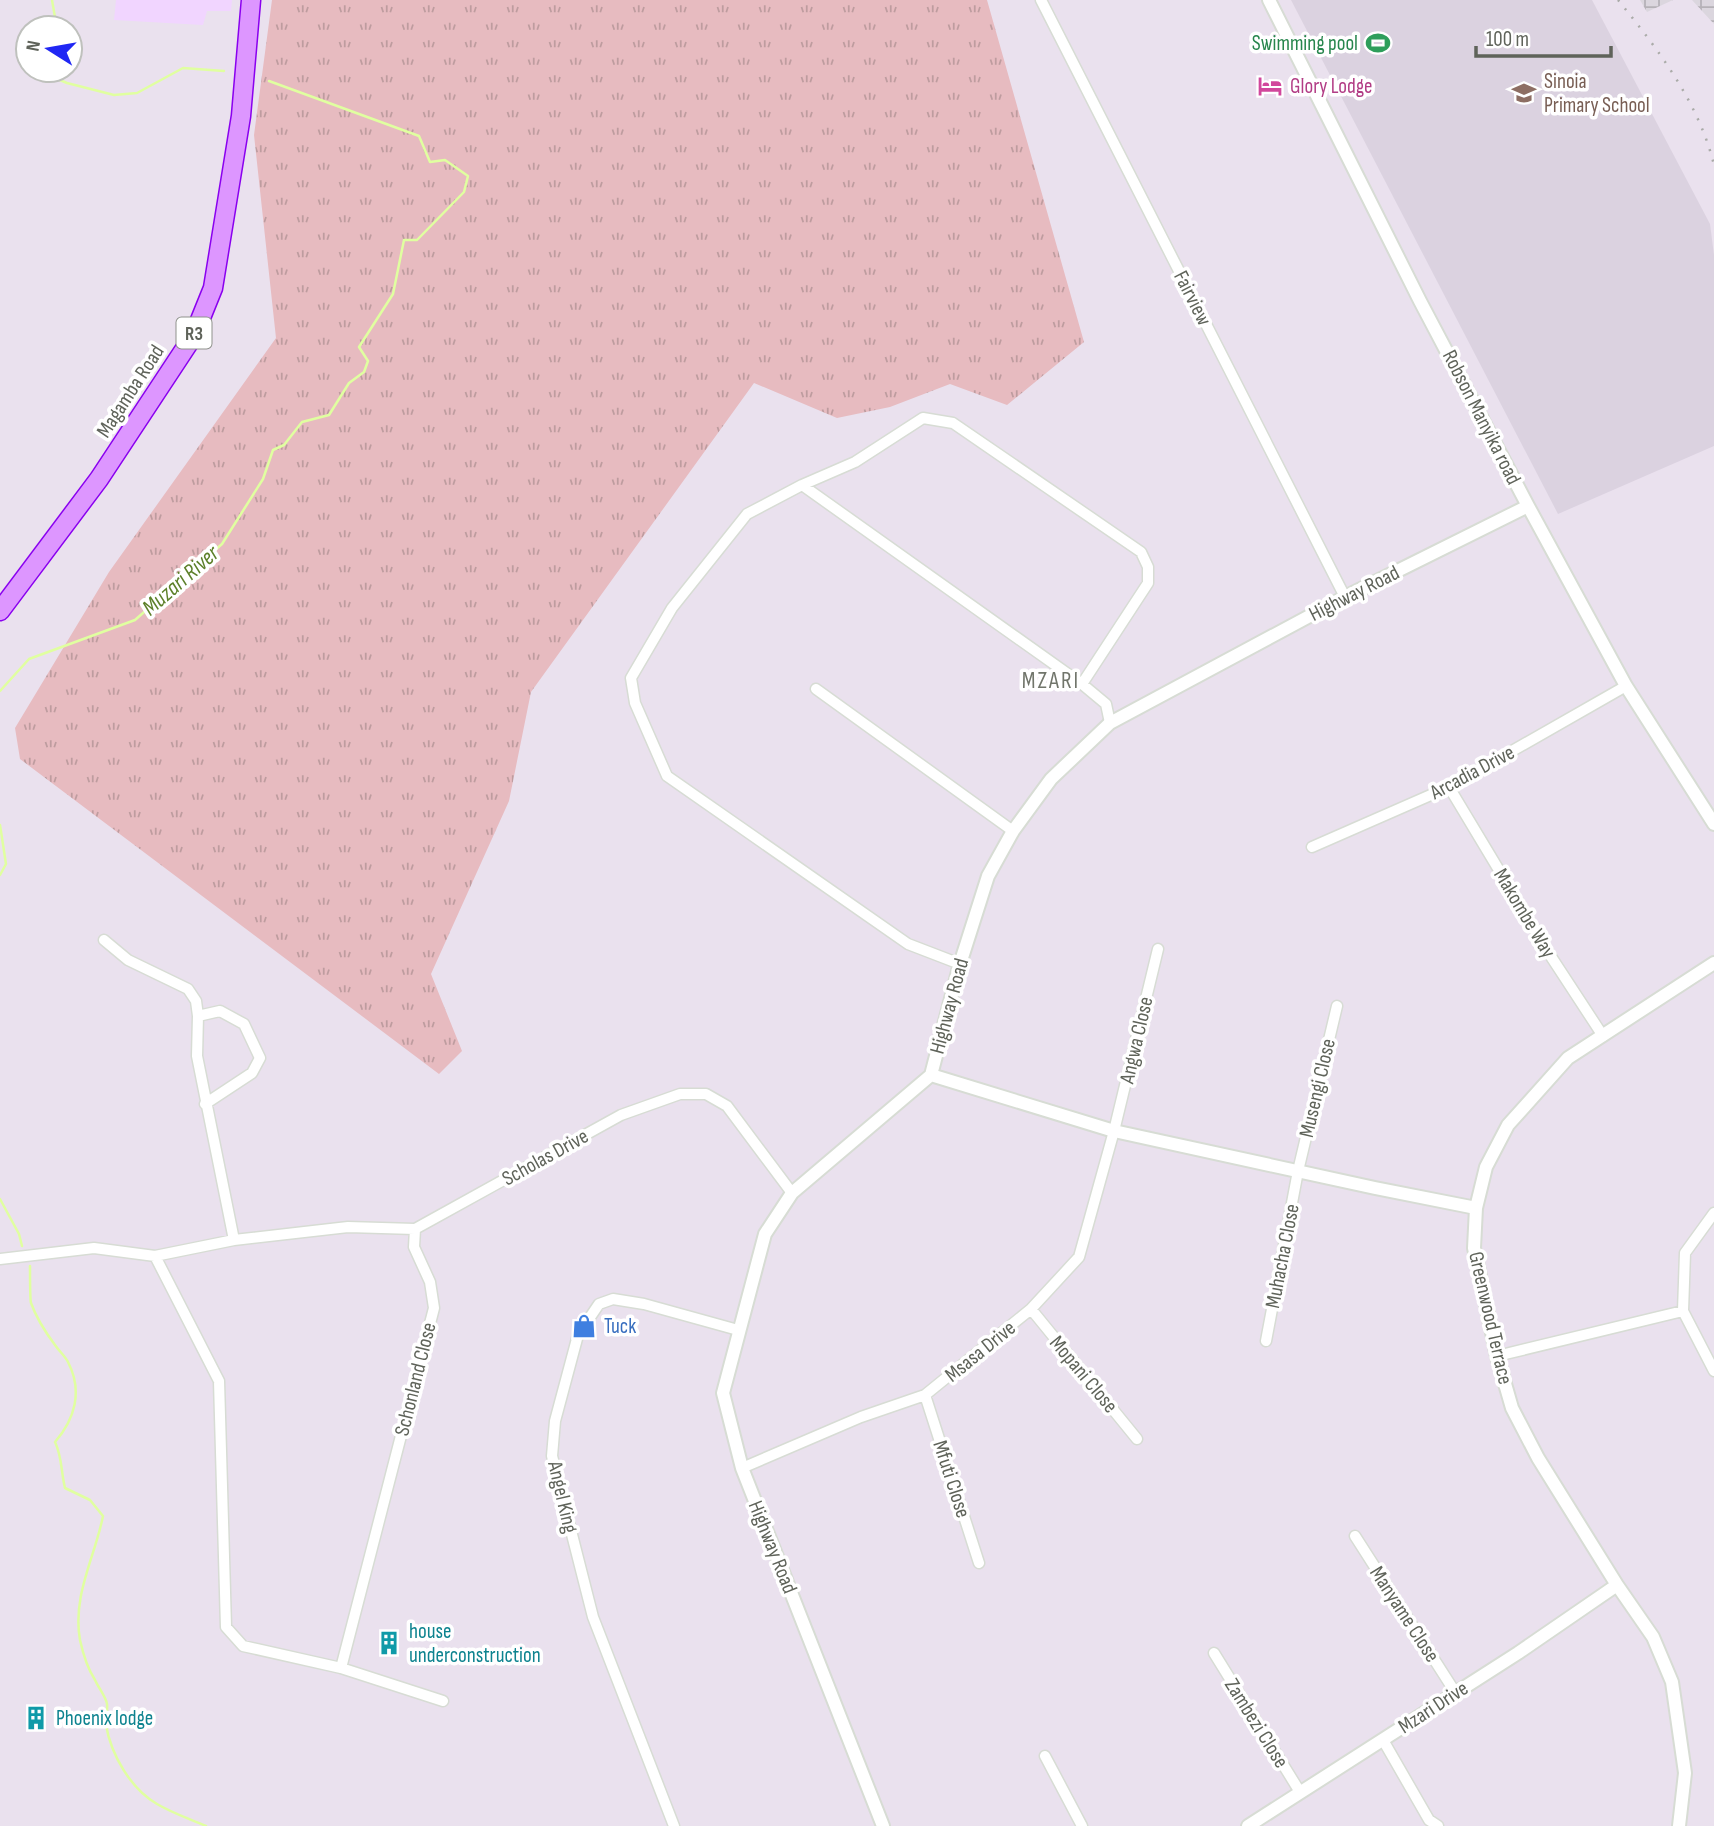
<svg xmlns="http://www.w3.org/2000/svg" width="1714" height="1826" font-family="'Sofia Sans Condensed',sans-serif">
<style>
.commercial{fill:#f1d5ff}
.industrial{fill:url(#industrial-grid)}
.education{fill:#dbd2e0}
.grass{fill:url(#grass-tufts)}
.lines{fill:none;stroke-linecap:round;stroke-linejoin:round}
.stream{stroke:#e0ffa0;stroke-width:2.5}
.minor-casing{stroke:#d7dcd4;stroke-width:13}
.tertiary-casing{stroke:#d7dcd4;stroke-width:16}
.trunk-casing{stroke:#8a00ef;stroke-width:21}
.minor{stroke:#fff;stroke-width:10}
.tertiary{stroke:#fff;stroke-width:12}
.trunk{stroke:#dd96ff;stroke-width:18}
.rail{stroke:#aaaba8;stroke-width:2.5;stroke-dasharray:2 9;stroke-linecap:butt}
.labels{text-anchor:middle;stroke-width:7;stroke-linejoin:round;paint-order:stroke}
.shield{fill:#fff;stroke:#8f928c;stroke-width:2}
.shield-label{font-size:19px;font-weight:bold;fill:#5f635a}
.leisure-label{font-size:21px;fill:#27864d;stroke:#fff;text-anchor:end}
.education-label{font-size:21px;fill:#785e54;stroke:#fff;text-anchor:start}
.hotel-label{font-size:21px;fill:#b23c85;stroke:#fff;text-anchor:start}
.street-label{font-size:21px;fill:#5f635a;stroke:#fff}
.shop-label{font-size:21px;fill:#366cbe;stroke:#fff;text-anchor:start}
.culture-label{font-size:21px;fill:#0d838f;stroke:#fff;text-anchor:start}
.water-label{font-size:23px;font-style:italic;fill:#5d802a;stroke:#fff}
.neighbourhood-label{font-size:23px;letter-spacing:2px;fill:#71756b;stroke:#fff}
</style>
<defs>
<pattern id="industrial-grid" width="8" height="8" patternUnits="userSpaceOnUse" patternTransform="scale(1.75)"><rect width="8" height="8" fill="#dbd6de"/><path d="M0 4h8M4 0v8" fill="none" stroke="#b5b1b7"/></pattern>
<pattern id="grass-tufts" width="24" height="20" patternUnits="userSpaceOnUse" patternTransform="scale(1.75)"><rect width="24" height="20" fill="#e7bbc0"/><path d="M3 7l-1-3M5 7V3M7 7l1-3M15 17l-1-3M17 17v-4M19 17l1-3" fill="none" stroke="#be9c9f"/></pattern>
</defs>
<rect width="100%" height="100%" fill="#eae1ee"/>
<path class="commercial" d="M116 0H232L231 11H207L203 25 114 20Z"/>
<path class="industrial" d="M1640 0H1673L1647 12Z
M1692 0H1714V24Z"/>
<path class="education" d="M1291 0H1592L1710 224 1714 255V446L1558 514Z"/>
<path class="grass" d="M272 0H987L1084 342 1007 405 950 384 890 407 837 418 754 383 531 692 509 801 431 974 462 1051 439 1074 20 759 15 728 109 572 276 338 254 135Z"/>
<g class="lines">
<path class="stream" d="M51 28 56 23 52 0
M28 51 25 54 28 64
M36 70 67 83 114 95 137 93 183 68 224 71
M0 691 29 659 135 620 222 544 263 479 273 450 284 445 302 422 329 415 349 383 364 372 368 361 359 347 393 294 404 240H417L464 192 468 176 445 160 430 162 419 136 269 81
M0 825 6 864 0 875
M0 1199 19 1234 22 1246
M30 1266C30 1273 30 1299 31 1303 36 1317 46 1333 55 1345 59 1351 65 1356 68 1362 83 1391 75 1419 55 1442 62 1456 61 1472 65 1488L90 1500 103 1516C95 1557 72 1596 80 1640 83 1654 88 1669 95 1680 98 1687 106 1697 107 1704 108 1711 105 1719 106 1725 111 1755 131 1789 157 1804 172 1813 190 1819 206 1826"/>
<g class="minor-casing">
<path id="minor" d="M1041 0 1345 597
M802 485 855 462 923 418 953 423 1141 552 1148 567V583L1082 684
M816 689 1013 831
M1449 787 1550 955 1603 1036
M1312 847 1449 787 1626 686
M104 940 128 960 188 989 196 1001 198 1016
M960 964 908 944 667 776 635 703 631 678 672 608 747 514 802 485 1082 684 1106 704 1110 723
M205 1104 252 1073 260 1058 244 1024 220 1011 198 1016 197 1056 234 1240
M1714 1213 1685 1253 1683 1311 1714 1371
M415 1229 621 1115 680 1094H706L727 1106 792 1193
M155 1256 219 1381 226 1627 243 1646 341 1668
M0 1259 94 1248 155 1256 234 1240 348 1227 415 1229 414 1247 430 1282 434 1308 341 1668 443 1701
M1031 1309 1137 1439
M1266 1341 1298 1171 1337 1006
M1497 1356 1683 1311
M925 1395 979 1563
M742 1468 861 1417 925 1395 1031 1309 1079 1257 1114 1131 1158 949
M1355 1536 1455 1692
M1214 1653 1300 1792
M1383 1740 1429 1820 1438 1826
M1045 1756 1082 1826
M674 1826 593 1617 552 1456 555 1421 578 1335 599 1304 613 1299 644 1304 738 1330"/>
</g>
<g class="tertiary-casing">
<path id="tertiary" d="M1269 0 1420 301 1528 506 1626 686 1714 824
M931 1075 1114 1131 1375 1188 1476 1208
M883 1826 742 1468 723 1393 765 1234 792 1193 931 1075 960 964 988 876 1013 831 1051 779 1110 723 1345 597 1528 506
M1248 1826 1518 1653 1617 1585
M1679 1826 1685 1773 1672 1682 1653 1637 1617 1585 1538 1458 1512 1408 1497 1356 1474 1248 1476 1208 1486 1167 1508 1125 1568 1058 1714 963"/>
</g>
<g class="trunk-casing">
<path id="trunk" d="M0 611 99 479 194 335 213 288 241 116 251 0"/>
</g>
<use href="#minor" class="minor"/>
<use href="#tertiary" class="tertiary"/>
<use href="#trunk" class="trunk"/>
<path class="rail" d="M1618 0C1658 49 1699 103 1714 165"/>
</g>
<defs>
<g id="stadium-bare" transform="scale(1.89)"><path d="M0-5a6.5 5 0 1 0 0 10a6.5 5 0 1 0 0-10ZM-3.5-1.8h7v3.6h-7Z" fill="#2e9e5b" stroke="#fff" stroke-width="2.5" paint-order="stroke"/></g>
<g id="hotel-bare" transform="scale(1.89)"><path d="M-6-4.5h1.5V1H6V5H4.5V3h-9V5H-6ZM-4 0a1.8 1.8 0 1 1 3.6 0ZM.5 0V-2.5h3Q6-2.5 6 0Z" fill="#d1479c" stroke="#fff" stroke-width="2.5" paint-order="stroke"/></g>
<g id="school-bare" transform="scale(1.89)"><path d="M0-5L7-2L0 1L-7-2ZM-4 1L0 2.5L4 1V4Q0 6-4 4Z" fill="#8d6e63" stroke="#fff" stroke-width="2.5" paint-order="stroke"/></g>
<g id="shop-bare" transform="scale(1.89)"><path d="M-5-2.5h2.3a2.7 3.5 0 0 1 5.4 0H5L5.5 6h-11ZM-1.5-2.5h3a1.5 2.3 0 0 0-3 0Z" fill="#3f7fe0" stroke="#fff" stroke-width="2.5" paint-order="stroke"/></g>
<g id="building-bare" transform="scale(1.89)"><path d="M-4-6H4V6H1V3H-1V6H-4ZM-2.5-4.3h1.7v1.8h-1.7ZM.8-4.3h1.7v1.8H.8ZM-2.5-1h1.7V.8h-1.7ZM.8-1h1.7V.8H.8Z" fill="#0f9aa8" stroke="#fff" stroke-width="2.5" paint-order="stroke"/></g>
</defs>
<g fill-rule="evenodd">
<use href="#stadium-bare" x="1378" y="43"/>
<use href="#hotel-bare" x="1270" y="86"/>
<use href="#school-bare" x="1524" y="93"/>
<use href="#shop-bare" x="584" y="1326"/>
<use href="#building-bare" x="389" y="1643"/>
<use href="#building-bare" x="36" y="1718"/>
</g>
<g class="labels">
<rect class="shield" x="176.5" y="317.5" width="35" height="31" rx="5"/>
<g class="shield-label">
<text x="194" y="340">R3</text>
</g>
<g class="leisure-label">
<text x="1358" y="50">Swimming pool</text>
</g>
<g class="education-label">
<text x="1544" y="88">Sinoia<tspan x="1544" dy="24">Primary School</tspan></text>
</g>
<g class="hotel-label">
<text x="1290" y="93">Glory Lodge</text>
</g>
<g class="street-label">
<text transform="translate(1193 298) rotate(63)" y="7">Fairview</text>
<text transform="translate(130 391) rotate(-57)" y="7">Magamba Road</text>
<text transform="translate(1482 417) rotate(63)" y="7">Robson Manyika road</text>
<text transform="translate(1354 593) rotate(-27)" y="7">Highway Road</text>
<text transform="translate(1472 772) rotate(-28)" y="7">Arcadia Drive</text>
<text transform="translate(1525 913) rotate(59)" y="7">Makombe Way</text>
<text transform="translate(949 1006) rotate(-75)" y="7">Highway Road</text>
<text transform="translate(1136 1040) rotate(-77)" y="7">Angwa Close</text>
<text transform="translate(1317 1088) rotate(-77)" y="7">Musengi Close</text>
<text transform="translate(545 1157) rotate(-29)" y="7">Scholas Drive</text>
<text transform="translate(1282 1256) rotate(-79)" y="7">Muhacha Close</text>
<text transform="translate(1491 1318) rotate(77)" y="7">Greenwood Terrace</text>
<text transform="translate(980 1351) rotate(-39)" y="7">Msasa Drive</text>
<text transform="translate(1084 1374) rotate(50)" y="7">Mopani Close</text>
<text transform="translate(415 1379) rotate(-76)" y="7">Schonland Close</text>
<text transform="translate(952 1479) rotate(72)" y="7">Mfuti Close</text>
<text transform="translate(563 1497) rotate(77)" y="7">Angel King</text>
<text transform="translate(773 1547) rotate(68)" y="7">Highway Road</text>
<text transform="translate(1405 1614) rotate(57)" y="7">Manyame Close</text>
<text transform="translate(1433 1707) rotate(-33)" y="7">Mzari Drive</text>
<text transform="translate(1257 1723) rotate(58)" y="7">Zambezi Close</text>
</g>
<g class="shop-label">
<text x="604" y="1333">Tuck</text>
</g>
<g class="culture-label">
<text x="409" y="1638">house<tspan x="409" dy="24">underconstruction</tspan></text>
<text x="56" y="1725">Phoenix lodge</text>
</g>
<g class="water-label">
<text transform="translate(180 580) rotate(-41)" y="8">Muzari River</text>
</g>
<g class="neighbourhood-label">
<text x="1051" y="688">MZARI</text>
</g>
</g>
<g transform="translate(49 49) rotate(281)"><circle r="33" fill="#ffffff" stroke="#bfc1bd" stroke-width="2"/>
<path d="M0-5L12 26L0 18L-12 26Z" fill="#2027f4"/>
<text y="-10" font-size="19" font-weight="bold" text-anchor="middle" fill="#5f635a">N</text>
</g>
<path d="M1476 46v10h135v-10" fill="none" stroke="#5f635a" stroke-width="3.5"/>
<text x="1486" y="46" font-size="21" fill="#5f635a" stroke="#ffffff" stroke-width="5" paint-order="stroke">100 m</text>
</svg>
